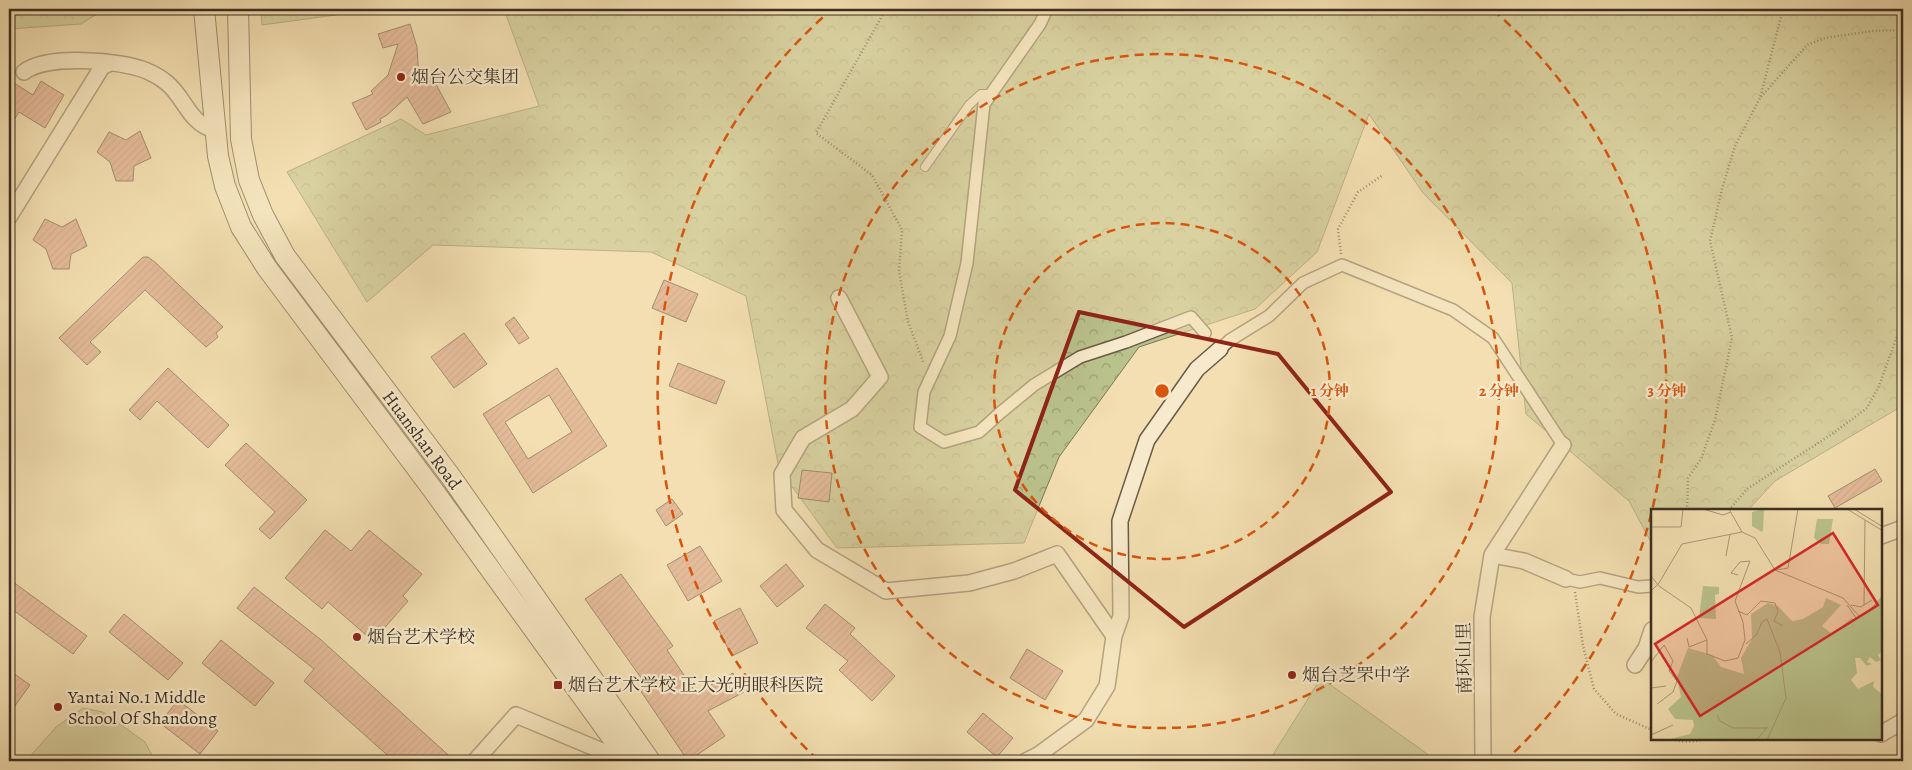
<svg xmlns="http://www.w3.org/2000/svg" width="1912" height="770" font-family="Alegreya,'Noto Serif SC',serif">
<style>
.green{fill:#bac28c;stroke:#7a7858}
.forest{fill:url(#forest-crowns);stroke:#7a7858}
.building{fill:url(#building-hatch);stroke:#3b2f23;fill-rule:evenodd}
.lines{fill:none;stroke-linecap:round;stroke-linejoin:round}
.service-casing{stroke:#695b46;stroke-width:10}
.pedestrian-casing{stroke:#695b46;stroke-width:14}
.minor-casing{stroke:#695b46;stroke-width:18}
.secondary-casing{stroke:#3b2f23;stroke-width:22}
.path{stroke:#3b2f23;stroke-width:2.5;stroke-dasharray:1 2.5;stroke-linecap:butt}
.service{stroke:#f7eacc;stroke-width:8}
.pedestrian{stroke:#f7eacc;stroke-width:11}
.minor{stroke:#f7eacc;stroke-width:15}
.secondary{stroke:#f7eacc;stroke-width:20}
.marked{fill:none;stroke:#8f2418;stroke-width:4;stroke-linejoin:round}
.ring{fill:none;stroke:#d7550e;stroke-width:2.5;stroke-dasharray:9 6}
.poi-dot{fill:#8f2418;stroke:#f7eacc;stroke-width:2}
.labels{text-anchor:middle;stroke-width:4.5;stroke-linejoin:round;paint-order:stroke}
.poi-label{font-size:18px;fill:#3b2f23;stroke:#f7eacc;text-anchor:start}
.street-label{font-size:18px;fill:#3b2f23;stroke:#f7eacc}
.inset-road{fill:none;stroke:#a99978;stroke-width:1}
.view{fill:#d62828;fill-opacity:0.15;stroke:#d62828;stroke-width:2.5}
.inset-edge{fill:none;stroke:#3b2f23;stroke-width:2.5}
.centre{fill:#d7550e;stroke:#f7eacc;stroke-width:2.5}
.ring-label{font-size:15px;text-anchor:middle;font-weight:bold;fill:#d7550e;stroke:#f7eacc;stroke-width:4.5;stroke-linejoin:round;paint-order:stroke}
</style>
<defs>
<pattern id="forest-crowns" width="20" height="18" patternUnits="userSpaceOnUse" patternTransform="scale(1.25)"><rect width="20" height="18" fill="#bac28c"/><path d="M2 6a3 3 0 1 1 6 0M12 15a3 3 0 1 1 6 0" fill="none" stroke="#989e72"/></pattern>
<pattern id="building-hatch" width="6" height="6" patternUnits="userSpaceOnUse" patternTransform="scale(1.25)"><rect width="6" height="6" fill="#d6927e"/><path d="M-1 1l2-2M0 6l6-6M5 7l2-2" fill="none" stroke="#af7867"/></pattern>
</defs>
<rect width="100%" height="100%" fill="#f3dfb1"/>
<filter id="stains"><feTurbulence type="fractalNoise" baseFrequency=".004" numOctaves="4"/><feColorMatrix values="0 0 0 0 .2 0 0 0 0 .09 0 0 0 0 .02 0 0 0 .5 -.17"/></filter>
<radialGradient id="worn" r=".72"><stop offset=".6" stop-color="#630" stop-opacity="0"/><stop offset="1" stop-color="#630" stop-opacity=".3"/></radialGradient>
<path class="green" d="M1321 678 1437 761H1269Z
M83 708 103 712 145 742 155 761H26L56 727Z"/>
<path class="forest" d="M9 9H105L81 24 9 29Z
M261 9H380L262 25Z
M504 9H1903V394L1897 409 1775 481 1748 510H1652V544L1629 501 1526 414 1512 283 1423 193 1369 114 1317 252 1255 309 1139 347 1059 457 1024 543 837 548 779 469 746 296 651 252 433 245 367 302 287 172 401 119 426 135 539 106Z"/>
<path class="building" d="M410 24 417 47 419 80 431 75 451 112 423 124 407 97 387 115 380 119 381 122 366 130 352 103 373 94 371 91 388 75 398 44 383 48 378 34Z
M9 80 33 95 41 81 64 95 45 128 19 112 9 128Z
M140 131 151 158 134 166 133 181H116L110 162 97 152 109 132 126 140Z
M45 219 62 227 76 219 87 246 71 254 69 269H53L46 249 33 240Z
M143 257H148L156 263 223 327 216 333 218 337 206 347 145 290 90 342 101 352 87 365 59 338Z
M664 280 698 294 686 322 652 308Z
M514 317 529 338 519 344 505 324Z
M464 333 487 364 454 388 431 357Z
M678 363 725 381 716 404 669 386Z
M168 368 229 425 208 448 157 401 140 420 129 410Z
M557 368 607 446 533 493 483 414ZM549 395 572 432 528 459 505 422Z
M246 443 307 500 270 539 259 529 275 512 225 465Z
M1875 469 1882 481 1835 508 1828 496Z
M802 470 832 473 829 502 798 498Z
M672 499 683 514 666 526 656 510Z
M325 530 351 551 369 530 422 574 403 596 408 601 373 641 328 602 322 609 285 578Z
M700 546 722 581 688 601 667 565Z
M786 564 804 586 777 607 760 586Z
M621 574 673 646 667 650 696 693 733 673 744 692 708 711 725 736 688 761 638 687 644 682 585 599Z
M9 579 87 636 73 654 9 607Z
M254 587 320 639 455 761H394L304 681 314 669 237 608Z
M825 604 855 628 850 634 895 676 872 701 839 670 848 661 806 628Z
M740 608 758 643 732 656 714 621Z
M124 614 183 663 168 680 109 632Z
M221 640 274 683 255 706 202 663Z
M1027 649 1063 671 1045 700 1010 678Z
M9 670 30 685 9 714Z
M178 700 218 731 200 754 160 723Z
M983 713 1013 738 997 757 967 732Z"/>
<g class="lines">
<g class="service-casing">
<path id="service" d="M925 167 969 105 981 94H992"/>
</g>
<g class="pedestrian-casing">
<path id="pedestrian" d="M1047 9 1040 24 984 104 967 263 950 336 924 392 920 427 944 442 979 432 1000 413 1034 385 1080 357 1126 342 1191 317 1205 333
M1220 349 1230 340 1269 316 1303 283 1342 265 1453 310 1493 338 1563 445
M1566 579 1580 582 1600 578 1638 587 1652 586"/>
</g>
<g class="minor-casing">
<path id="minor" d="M24 72C47 54 121 60 147 71 154 74 161 78 167 83 185 98 189 123 214 130
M9 217 102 67 110 63
M839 298 880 377 852 409 803 438 782 474 784 510 817 550 886 591 969 583 1014 571 1057 554 1114 636
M1881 536 1903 528
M1492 555 1524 561 1566 579
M1635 665 1646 648 1652 630
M1881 734 1903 721
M475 761 516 715 626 761
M1026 761 1038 755 1086 720 1107 686 1114 636 1121 616 1120 521 1147 440 1197 369 1220 349
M1483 761 1482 617 1492 555 1563 445"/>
</g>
<g class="secondary-casing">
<path id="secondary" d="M204 9 218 156 225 186 241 227 267 268 433 490 629 761
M238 9 241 139 249 180 263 215 285 256 451 477 650 761"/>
</g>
<path class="path" d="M886 9 816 133 872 175 902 230 899 271 908 322 924 364
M1902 9 1903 10
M1761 97 1807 45 1825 38 1872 31 1903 30
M1341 254 1338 229 1358 192 1383 175
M1687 510 1688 478 1701 459 1715 420 1732 338 1710 241 1722 189 1735 146 1760 98 1783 9
M1729 510 1747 489 1832 434 1867 408 1879 386 1903 320
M1575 592 1583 646 1594 689 1616 714 1652 730
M1672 739C1682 743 1695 742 1705 739"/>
<use href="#service" class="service"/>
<use href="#pedestrian" class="pedestrian"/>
<use href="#minor" class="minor"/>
<use href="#secondary" class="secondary"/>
</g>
<path d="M0 0H1912V770H0ZM1079 312 1278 354 1391 492 1184 627 1015 490Z" fill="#f3dfb1" fill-opacity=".55" fill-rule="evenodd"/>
<path class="marked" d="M1079 312 1278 354 1391 492 1184 627 1015 490Z"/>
<g class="ring">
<circle cx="1162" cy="391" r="168"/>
<circle cx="1162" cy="391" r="337"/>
<path d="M818 760A505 505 0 0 1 831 10M1493 10A505 505 0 0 1 1506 760"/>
</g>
<g class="poi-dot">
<circle cx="401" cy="77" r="5"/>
<circle cx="357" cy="637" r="5"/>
<circle cx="1292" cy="675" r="5"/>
<rect x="553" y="680" width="10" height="10" rx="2.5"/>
<circle cx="58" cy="707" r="5"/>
</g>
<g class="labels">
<g class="poi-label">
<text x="411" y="83">烟台公交集团</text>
<text x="367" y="643">烟台艺术学校</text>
<text x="1302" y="681">烟台芝罘中学</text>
<text x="568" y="691">烟台艺术学校 正大光明眼科医院</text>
<text x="68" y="703">Yantai No.1 Middle<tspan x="68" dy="21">School Of Shandong</tspan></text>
</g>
<g class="street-label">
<text transform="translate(422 440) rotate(53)" y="6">Huanshan Road</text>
<text transform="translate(1464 658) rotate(-91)" y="6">南环山里</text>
</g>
</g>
<g transform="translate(1651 509)">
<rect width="231" height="231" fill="#f3dfb1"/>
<path d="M113 0 112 21 111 23 101 17V3ZM166 10H182L178 35H170L163 29ZM52 77 68 78V85L64 86 65 110 48 109Z" fill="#bac28c"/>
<path d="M231 87V142L227 146 230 151 225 153 219 148 216 153 221 155 216 157 209 149H204L206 164 200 171 207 180 223 172 222 178 231 185V231H16L39 225 43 217 42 211 24 210 17 200 30 188 26 168 37 139 61 146 70 158 93 165 90 149 101 130 100 105 117 94 127 97 141 112 152 110 172 98 175 89 190 96 171 117 181 125 201 109 204 112 216 103Z" fill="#bac28c"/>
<path class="inset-road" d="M52 0 72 6 80 3M78 0 91 23M196 0 232 22M203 0 232 18M0 18H30L32 0M75 47 79 25M125 61 137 59 147 0M0 67 8 77 40 99 56 131V145L74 152 87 149 94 131 92 113 84 92 99 52 89 53 80 64 87 66M0 82 8 74 31 35 91 23 104 29 124 61 192 89 208 107M196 96 205 109M200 96 210 98 221 91M213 96 214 11M87 102 96 106 110 92 124 94 127 102 123 112 132 117M36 129 38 138 56 131M95 135 106 125 111 113 116 110 129 143 135 189 116 231M0 153 13 136 22 152 18 162 26 172 22 183 6 195M0 179 15 177M66 206 69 212 82 219H116M0 226 22 216M105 231 117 218"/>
<path class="view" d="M182 24 227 96 49 207 4 135Z"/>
<rect width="231" height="231" class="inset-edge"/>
</g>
<circle cx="1162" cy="391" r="8" class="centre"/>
<g class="ring-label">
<text x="1330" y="396">1 分钟</text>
<text x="1499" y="396">2 分钟</text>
<text x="1667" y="396">3 分钟</text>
</g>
<rect width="1912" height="770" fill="none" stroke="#f3dfb1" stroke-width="30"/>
<rect x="10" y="10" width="1892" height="750" fill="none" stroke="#3b2f23" stroke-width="2.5"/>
<rect x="15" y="15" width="1882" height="740" fill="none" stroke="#3b2f23"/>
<rect width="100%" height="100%" filter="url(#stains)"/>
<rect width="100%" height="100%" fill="url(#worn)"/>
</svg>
